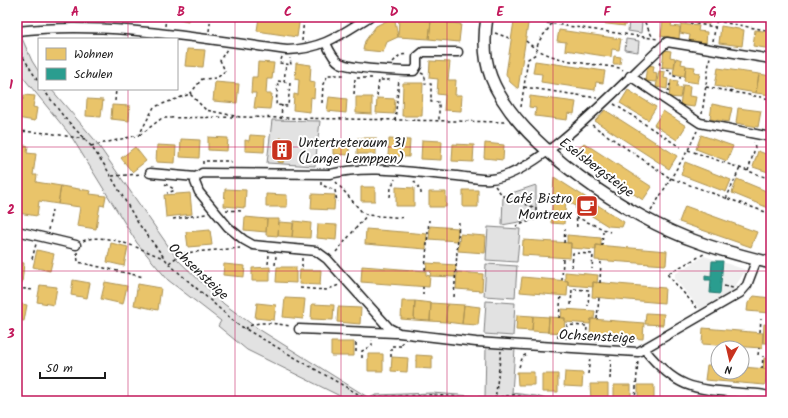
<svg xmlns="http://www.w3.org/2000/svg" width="788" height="418" font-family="Kalam,sans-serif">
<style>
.built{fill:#f0f0f0}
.green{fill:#e2e2e2;stroke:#7f7f7f}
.homes{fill:#e9c46a;stroke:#ac9253}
.schools{fill:#2a9d8f;stroke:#26766c}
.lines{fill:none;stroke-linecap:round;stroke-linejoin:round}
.street-casing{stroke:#1c1c1c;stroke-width:11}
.secondary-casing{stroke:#1c1c1c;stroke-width:14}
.path{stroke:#1c1c1c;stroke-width:1.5;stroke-dasharray:3 3;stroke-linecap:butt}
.street{stroke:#fff;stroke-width:8}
.secondary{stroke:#fff;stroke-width:11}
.grid{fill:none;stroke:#c2185b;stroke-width:1;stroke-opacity:0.55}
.labels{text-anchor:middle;stroke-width:4;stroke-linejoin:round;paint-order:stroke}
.poi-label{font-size:14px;fill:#1c1c1c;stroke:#fff;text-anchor:start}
.street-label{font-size:14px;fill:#1c1c1c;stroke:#fff}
.neatline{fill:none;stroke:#c2185b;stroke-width:1.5}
.grid-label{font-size:13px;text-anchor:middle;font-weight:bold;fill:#c2185b}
</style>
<rect width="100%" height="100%" fill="#fff"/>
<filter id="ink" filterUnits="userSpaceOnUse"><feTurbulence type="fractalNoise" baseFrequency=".025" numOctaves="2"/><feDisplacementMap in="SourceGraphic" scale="8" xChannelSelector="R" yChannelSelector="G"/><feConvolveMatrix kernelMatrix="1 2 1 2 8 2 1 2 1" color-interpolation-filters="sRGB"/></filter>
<g filter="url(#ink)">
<path class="built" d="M704 256 746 270 732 291 700 309 675 279V274Z"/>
<path class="green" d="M629 20 642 22 641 33 628 31Z
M17 27 32 61 39 72V89H51L94 139 178 260 224 304 257 328 369 398 376 395 432 393 485 397 486 347 515 349 512 393 536 396 552 401H350L247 350 218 326 221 321 168 280 137 243 71 136 22 76 17 67Z
M626 39 639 41 638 52 625 50Z
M272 120 320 121 315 166 267 163Z
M536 185V219L502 225 503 196Z
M488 227 520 229 517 262 486 260Z
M486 264 517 266 515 298 484 296Z
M486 301 515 303 513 336 484 334Z"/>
<path class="homes" d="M170 17H189L188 21Z
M259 17H300L297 37 257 31Z
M516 17H532L528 24 518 89 510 82 506 74 514 21H516Z
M568 17H626L625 26 590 22V20Z
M652 17H668L667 21 652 18Z
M695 17H710L709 24 694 22Z
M750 17H771V20Z
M399 18 431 21 429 39 398 37Z
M395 20 398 37 387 42 383 52 363 50 365 41 376 26 386 21Z
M431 21 461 24 459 42 429 39Z
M663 21 672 22 671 26 680 27 679 39 661 36Z
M681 24 699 26 698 31 707 32 706 43 689 41 690 35 680 33Z
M721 26 744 30 742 46 719 43Z
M559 30 621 39 619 50 612 49 611 57 565 50 566 42 557 41Z
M755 30 771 32V49L753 46Z
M187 49 205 50 203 67 185 66Z
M664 50 671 51 670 57 675 58 674 68 662 67Z
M614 56 621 57 620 64H613Z
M676 58 682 60 681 64 686 65 685 76 673 74Z
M430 61 450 62 448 80H456L455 95H462L461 111 444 110 445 95 437 94 438 79 429 78Z
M535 61 605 71 603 83 596 82 595 90 541 82 542 74 533 73Z
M258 62 274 63 272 79H267L266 94H272L270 109 254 108 256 93H251L252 77H257Z
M296 63 311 65 310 81 315 82 314 98 311 97 310 112 293 110 294 94 298 95 299 80 295 79Z
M647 65 654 66 653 72 657 73 656 82 645 81Z
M686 66 695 67 694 72 700 73 698 83 684 81Z
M718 68 759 74 756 93 715 86Z
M659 71 665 72 664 78 668 79 667 89 656 87Z
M759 74 771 76V95L756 93Z
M671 80 678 81 677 87 682 88 680 98 669 97Z
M215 82 239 84 237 103 213 101Z
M403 83H423L422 116H402Z
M683 85 690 86 689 96 696 97 694 107 680 105Z
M628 90 656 107 648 120 620 103Z
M24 95 35 96 33 107 37 108 35 121 17 118V99L23 100Z
M530 96 576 102 574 114 568 113 567 120 535 116 536 108 529 107Z
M329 97 347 99 346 113 327 111Z
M356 97H372V114L356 113Z
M377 98 395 99 394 114 376 113Z
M87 99 103 100 101 117 86 116Z
M712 104 732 108 729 122 710 119Z
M112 105 130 106 129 121 111 119Z
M738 108 761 111 758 127 736 123Z
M605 110 677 156 669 169 595 121Z
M663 111 686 126 677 140 654 125Z
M768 112 771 113V130L766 129Z
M250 135 265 136 264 152 245 151V140L249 141Z
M701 135 733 146 727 161 696 149Z
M208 137 228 138 227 151 208 150Z
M280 138 286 139 283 163 278 162Z
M357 138H376V154H357Z
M181 139 200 140 199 158 180 157Z
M389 139 410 140 409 157 388 156Z
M422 140 442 141 441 160 421 159Z
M485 143 504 145 503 160 484 158Z
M584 143 652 187 643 200 596 170 573 153Z
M333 144H349V155L333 154Z
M453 144 474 145 473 162 452 161Z
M25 145 28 146 27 153 36 154 33 175H37L36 182 61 186 58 204 39 201 37 216 18 213 23 179 17 178V147L24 148Z
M157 145 176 146 175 163 156 162Z
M135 147 146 161 132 172 121 158Z
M758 151 771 156V173L753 167Z
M685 162 731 180 726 192 681 175Z
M554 177 624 222 622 227 608 226 566 200 564 224 551 223Z
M737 179 771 193V209L732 193Z
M61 186 91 191 90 194 106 196 104 206 100 205 96 229 77 226 80 207 58 204Z
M361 187H375V201H361Z
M396 187 414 188V206H396Z
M225 189 246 190 245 208 224 206Z
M463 190H478V207H463Z
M429 192H446V207H429Z
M190 193 192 214 166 217 164 195Z
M266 194 287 195V207H266Z
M312 194 335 195 334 210 311 209Z
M685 206 757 232 751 247 679 222Z
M245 217 267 219 266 232 244 230Z
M267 219H279L278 236 266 235Z
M294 221 311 223 310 238 292 237Z
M279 222 293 223 292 237 278 236Z
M318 224 337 225 336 240 317 238Z
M430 226 458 228 457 241 429 239Z
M366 229 427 234 426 249 365 244Z
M210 230 212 245 188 247 186 232Z
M460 234 486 236 485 253 458 251Z
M567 235 601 238V246L596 245V250L571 248V243H567Z
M523 240 571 243 570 258 522 255Z
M111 243 128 247 124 266 107 262Z
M596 245 667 251 666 265 595 260Z
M37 250 54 254 50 271 33 267Z
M17 262 24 263 22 283 17 282Z
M427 263 456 265 455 277 430 276 431 271H426Z
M224 264 245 266 244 277 223 275Z
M362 266 426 271V275L430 276 429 287 361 282Z
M270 267V281H252V268Z
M277 267H296V283L276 282Z
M300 270H321L320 285 299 284Z
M457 272 483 274 482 291 456 289Z
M565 272 598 275 597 283 593 282V287L568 285V281L565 280Z
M522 277 568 281 567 296 520 292Z
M73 280 90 283 87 298 71 295Z
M105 282 127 286 123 304 101 299Z
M593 282 665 288 664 303 592 297Z
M138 284 161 288 158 310 134 305Z
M40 285 57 287 54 305 37 302Z
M768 287H771V302V298H768Z
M754 296 771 298 770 313 747 311 748 303Z
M285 298 305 299 303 319 283 317Z
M402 301H415L414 320 401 319Z
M415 301 431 303 430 321 414 320Z
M17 303 27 305 24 321 17 320Z
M257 303 276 305 274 320 255 318Z
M431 303 447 304 446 322 430 321Z
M312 304 334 305 333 320 311 319Z
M447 304 464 305 462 324 446 322Z
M464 305 480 307 478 325 462 324Z
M338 307 361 308 360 324 337 322Z
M562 309 595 311 594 319H591L590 324 565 322V318H561Z
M646 313 664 314 663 325 645 324Z
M517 315 533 316 532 331 516 330Z
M533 316 549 317 548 332 532 331Z
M549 317 565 318 564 333 548 332Z
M591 319 644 323 643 339 590 335Z
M764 324 771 325V343H763Z
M703 328 763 333 762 348 702 344Z
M331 342H354V356H331Z
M368 354H383V371H368Z
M416 355 432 356V369L416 368Z
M392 357 408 358 407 372 391 371Z
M764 358 771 359V376L766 375 767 369H763Z
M707 365H718V372H742V367L767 369 765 385 705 380Z
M517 372H534V385H518Z
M565 372 583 373 582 387 564 386Z
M542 374H558V392H542Z
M590 384H608V400H591Z
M614 385H631V401H614Z
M638 385H654V401H638Z"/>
<path class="schools" d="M712 261H723L720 294 710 293 711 280H705V275L711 276Z"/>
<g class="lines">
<g class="street-casing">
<path id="street" d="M17 31C107 21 198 38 287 50 323 49 340 35 369 17
M326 43C329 50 333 59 340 63 351 69 400 71 414 71L417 66V57L423 52H458
M630 76 700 123 771 137
M150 173 196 177 202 173 330 174C370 164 415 173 457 176 467 177 479 180 490 179 538 177 629 76 667 42L771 59
M196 177 195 182 199 192 228 227 244 240 253 245 263 246 316 251 327 259 389 328 399 333 476 342 638 352 740 293 747 285 757 259
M17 231 76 245
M299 329 396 333
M645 350C677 389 693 389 741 393 750 394 763 393 771 397"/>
</g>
<g class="secondary-casing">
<path id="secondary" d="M487 17C484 36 484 59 491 77 517 145 631 219 698 242 722 251 747 257 771 263"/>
</g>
<path class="path" d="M534 17 533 21 658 39
M642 17 653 38
M672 20 715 27
M716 21 771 31
M122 22 123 17
M165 26 166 17
M209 31 211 17
M495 33 512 39
M302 41 304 17
M526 41C549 63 589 63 620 68L623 70
M713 41 717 17
M17 47 39 83
M282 57 280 63 291 65 290 58
M393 62 400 55 409 54
M659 62 661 68 671 70V75L681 78
M421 73 425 75V84H431V102H439V121
M278 81 290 83 288 106 276 105Z
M284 82 286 64
M524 87 597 98
M706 87 771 99
M43 89 64 117 91 146 105 166 138 223 169 264 237 324 370 401
M668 92 670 84
M190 94 202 79 217 78 225 71 220 60 227 49
M354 94 355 78H374
M377 96 379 80H389L390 78
M115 101 116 89
M322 103 323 84 328 75H344V73
M614 104 680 147
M521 107 528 59 536 54C537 35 550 33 554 17
M702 114 710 56
M281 119 282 105
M395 121 399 79
M592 125 670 178 771 214
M17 131 48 133 85 139
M140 135 162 118 237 117
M91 146 139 135 154 107 190 94 206 110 240 117 506 122
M688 150 771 179
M203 164V161H230L233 164
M748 171 755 148 754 142
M112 176 142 174
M414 181 421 192V197
M321 182V185L335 190 337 202
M336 182 362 212 367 215 405 218
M165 184 174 189 173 191 167 193
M495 186 503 196 536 208V219L516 226
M390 197 391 188 395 179
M726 199 740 168
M576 206 577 230
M226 210 241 211
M651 211 688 150 697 131
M576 217 610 232
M173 219 206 214
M48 230 52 210
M83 241C104 231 143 250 163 258
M564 243 565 229
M602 246 603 232
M77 252 78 262 144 277
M336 252 367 215
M32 259 36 244
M169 263 181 254 193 252 240 248
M268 264 269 255
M275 265 276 256
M302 267V258
M572 267 573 253 593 254 592 269
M425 270 429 220
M562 280 563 258
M600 283 601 260
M724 286 733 288
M17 288 33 290
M300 288 326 290 339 285
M423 295V287
M454 297 459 222
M571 305 572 289 589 290 588 306
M697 308 667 274 704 254
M559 318 561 295
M597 319 599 298
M245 329C257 319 276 324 291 326
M760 332 761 319
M558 338V332
M566 339 567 325 587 326 586 340
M596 341V335
M356 352V340
M758 355 759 348
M391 357V346H402V342
M362 358V351L372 346V340
M519 367 523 356 528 354
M762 369 763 356
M588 374 590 357
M610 379 611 359
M369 400 376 397 431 395 485 399 514 395 545 401
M495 401 501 351
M635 401 638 360
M687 401 696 396
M698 401 706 398"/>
<use href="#street" class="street"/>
<use href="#secondary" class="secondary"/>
</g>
</g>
<path class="grid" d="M128 17V39M235 17V401M341 17V401M447 17V401M553 17V401M660 17V401M128 89V401M17 147H771M17 271H771"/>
<defs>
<g id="building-square" transform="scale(1.15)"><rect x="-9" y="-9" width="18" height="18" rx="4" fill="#c8321e" stroke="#fff"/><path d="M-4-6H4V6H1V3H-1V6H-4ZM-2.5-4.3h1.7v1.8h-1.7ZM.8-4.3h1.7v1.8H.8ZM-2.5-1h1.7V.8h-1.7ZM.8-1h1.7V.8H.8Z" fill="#fff"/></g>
<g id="cafe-square" transform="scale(1.15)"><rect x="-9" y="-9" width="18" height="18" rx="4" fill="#c8321e" stroke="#fff"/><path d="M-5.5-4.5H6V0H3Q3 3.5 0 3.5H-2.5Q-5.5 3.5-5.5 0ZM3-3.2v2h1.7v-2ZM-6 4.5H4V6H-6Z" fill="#fff"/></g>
</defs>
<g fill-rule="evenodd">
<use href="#building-square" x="282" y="150"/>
<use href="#cafe-square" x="587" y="206"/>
</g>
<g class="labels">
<g class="poi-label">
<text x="298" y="147">Untertreteraum 31<tspan x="298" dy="16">(Lange Lemppen)</tspan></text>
<text x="572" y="203" text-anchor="end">Café Bistro<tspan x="572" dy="16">Montreux</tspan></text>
</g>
<g class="street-label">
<text transform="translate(597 167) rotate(37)" y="5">Eselsbergsteige</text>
<text transform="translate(199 271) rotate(43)" y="5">Ochsensteige</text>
<text transform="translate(597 336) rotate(3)" y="5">Ochsensteige</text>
</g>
</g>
<rect width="788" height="418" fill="none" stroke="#fff" stroke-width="44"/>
<rect x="38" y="38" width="140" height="52" fill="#ffffff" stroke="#a4a4a4"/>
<rect x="46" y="48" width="20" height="12" fill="#e9c46a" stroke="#a4a4a4"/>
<text x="74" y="58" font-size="12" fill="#1c1c1c">Wohnen</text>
<rect x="46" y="68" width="20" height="12" fill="#2a9d8f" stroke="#a4a4a4"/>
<text x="74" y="78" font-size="12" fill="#1c1c1c">Schulen</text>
<g transform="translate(730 360) rotate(188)"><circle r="19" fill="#ffffff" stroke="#a4a4a4"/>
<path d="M0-3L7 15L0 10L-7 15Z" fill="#c8321e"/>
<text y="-6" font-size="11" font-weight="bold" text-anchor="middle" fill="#1c1c1c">N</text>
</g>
<path d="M40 372v6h65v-6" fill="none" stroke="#1c1c1c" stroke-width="2"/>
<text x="46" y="372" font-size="12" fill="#1c1c1c" stroke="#ffffff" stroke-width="3" paint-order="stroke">50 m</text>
<rect x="22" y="22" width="744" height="374" class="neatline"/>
<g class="grid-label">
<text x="75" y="16">A</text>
<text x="181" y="16">B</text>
<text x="288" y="16">C</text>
<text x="394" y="16">D</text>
<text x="500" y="16">E</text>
<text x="607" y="16">F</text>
<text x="713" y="16">G</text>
<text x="11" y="89">1</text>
<text x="11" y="214">2</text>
<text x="11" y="338">3</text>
</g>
</svg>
